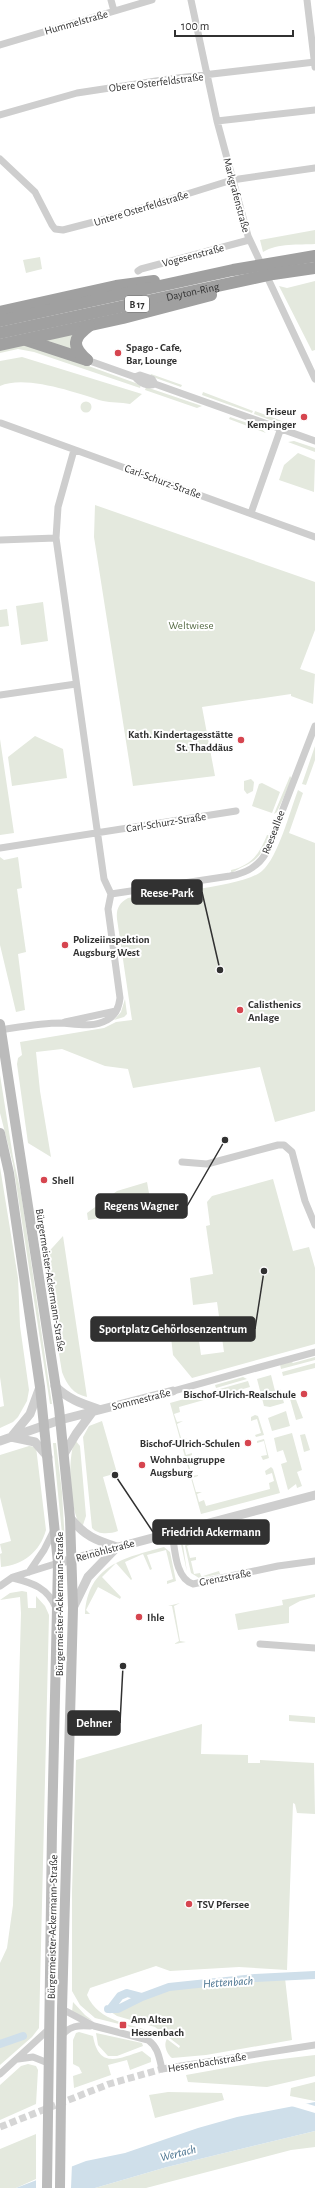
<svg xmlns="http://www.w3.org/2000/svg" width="315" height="2188" font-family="'Alegreya Sans',sans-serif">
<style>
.green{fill:#e4e9de}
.water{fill:#cfdfea}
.pier{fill:#fff}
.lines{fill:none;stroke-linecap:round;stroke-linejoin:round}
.canal{stroke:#cfdfea;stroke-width:8}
.minor-tunnel{stroke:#d6d6d6;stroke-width:7;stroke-dasharray:7 3.5;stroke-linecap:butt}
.minor{stroke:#cecece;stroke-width:7}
.tertiary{stroke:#cecece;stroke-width:9}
.secondary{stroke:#bbb;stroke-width:10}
.trunk{stroke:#a0a0a0;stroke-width:12}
.poi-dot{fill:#d6454f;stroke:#fff;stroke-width:1.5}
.labels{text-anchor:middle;stroke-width:4;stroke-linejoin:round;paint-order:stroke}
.shield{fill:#fff;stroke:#6f6f6f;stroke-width:1}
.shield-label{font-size:10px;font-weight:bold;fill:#313131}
.street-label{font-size:11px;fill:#313131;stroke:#fff}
.poi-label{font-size:11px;font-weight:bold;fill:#313131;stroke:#fff;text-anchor:start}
.park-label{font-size:11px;fill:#546942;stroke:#fff}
.water-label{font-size:12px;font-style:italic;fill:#46708d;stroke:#fff}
.leader{fill:none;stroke:#313131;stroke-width:1.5}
.callout-dot{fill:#313131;stroke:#fff;stroke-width:1.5}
.callout{fill:#313131;stroke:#313131;stroke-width:1.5}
.callout-label{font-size:12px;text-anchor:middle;font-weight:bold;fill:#fff}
</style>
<rect width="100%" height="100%" fill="#fff"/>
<path class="green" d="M315 230V244C299 245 278 243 263 252L260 240Z
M40 257 42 269 26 273 23 260Z
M315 281V350L312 351 279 286 287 288Z
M73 333V350L41 340Z
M23 345 36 347 141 385 140 388 34 352 18 349 0 353V349Z
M22 357 142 394 130 404C121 402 111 403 103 401 77 393 25 374 0 386V361Z
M151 374 182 385 181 387 150 376Z
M146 387 202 406 197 408 145 390Z
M203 392 253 411 252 413 202 395Z
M80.5 407a5.5 5.5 0 1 1 11 0a5.5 5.5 0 1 1-11 0Z
M255 411 290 424 289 427 254 414Z
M230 417 259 427 266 433 229 419Z
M294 441 315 448V452L288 442Z
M298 453 315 460 314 492 279 480 284 465Z
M95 505 315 582V630L300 669 315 674 313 704 291 696V694L202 707 215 776 133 786 94 537Z
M43 602 48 641 21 645 16 606Z
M7 609 9 626 0 627V610Z
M35 736 63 749 67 778 12 786 8 757Z
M0 739 14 833 0 835Z
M315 746V760L306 785 302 784Z
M290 776 292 779 277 812 274 814Z
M251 779 254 782 253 791 247 794 244 790V781Z
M262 783 280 792 272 813 252 806 259 784Z
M298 790 303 793 289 833 315 843V1111L275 1122 260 1067 133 1088 128 1069 105 1066 62 1049 36 1052 40 1091 51 1157 28 1143 17 1064 18 1058 22 1055 20 1042 104 1028 116 1022 132 1020 117 919C116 909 119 903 128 898 156 894 244 887 262 871 278 857 290 811 298 790Z
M267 835H269C259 863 254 860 231 873V870C252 865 260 853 267 835Z
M0 857 4 860 18 857 22 888 17 889 26 952 18 954 25 1010 16 1012 0 945Z
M125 999 127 1014 124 1017 114 1020 121 1012Z
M0 1075 13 1157 21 1193 52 1404H50L13 1164 0 1113Z
M0 1167 18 1278 20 1326 29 1390 27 1401 18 1417 13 1422 0 1428V1407L4 1406 0 1377Z
M273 1179 293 1251 309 1247 315 1268V1344L192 1378 173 1355 171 1337 198 1334 201 1355 224 1352 217 1302 193 1305 190 1278 213 1274 206 1226 210 1225 207 1202 212 1196Z
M147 1182 152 1210 88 1220 87 1213 117 1191Z
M63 1236 87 1397C73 1394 67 1385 62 1372L43 1258Z
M315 1357V1360L281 1369 280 1364 291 1361 293 1363Z
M315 1363V1368L283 1376 282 1372Z
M271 1375 275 1391 280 1389 284 1403 270 1407 264 1406 257 1379Z
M243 1377 247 1379 216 1388 215 1385Z
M248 1381 250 1387 179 1407 180 1412 174 1414 177 1422 183 1421 177 1424 181 1438H187L182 1440 186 1455 192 1453V1455L186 1457 187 1460 193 1458V1460L188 1462 192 1476 198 1475V1476L192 1478 196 1492H202L197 1494 199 1502 204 1500 206 1506 270 1489 269 1483 274 1481 272 1473 266 1475 265 1471 271 1467 273 1469 280 1493 201 1514 170 1403Z
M295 1397 303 1418 296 1420 290 1399Z
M286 1411 290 1426 272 1431 268 1418Z
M255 1415 258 1416 264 1435 256 1437 255 1435 261 1433 257 1419 251 1421V1417Z
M102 1421 117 1473 103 1477 118 1531C110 1534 98 1535 92 1528L83 1437 89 1426Z
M292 1433 302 1470 297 1472 302 1486 297 1488 296 1484 288 1490 281 1464 287 1462 283 1450 277 1452 274 1438Z
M305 1434 310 1450 304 1452 300 1435Z
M264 1439 269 1458 263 1460 261 1456 267 1455 264 1441 257 1443V1441Z
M75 1440 80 1446 86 1516 82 1528C69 1512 67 1459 75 1440Z
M53 1443H56L62 1492 65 1544H63Z
M29 1446 36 1447 46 1530C40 1552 23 1565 1 1567L0 1554 2 1553 0 1544 11 1541 0 1497V1455Z
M210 1533V1534L191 1540 192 1544 187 1546 190 1558 196 1557V1560L191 1561 194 1574 200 1573 201 1576H203L219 1571 220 1574 199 1578 191 1573 185 1546 189 1538Z
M181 1544 183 1545 187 1572Z
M164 1547 170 1552 176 1581 167 1584V1581L173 1579 166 1550 147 1555 152 1569 150 1570 143 1554 125 1562 132 1579 131 1580 116 1563 102 1577 121 1597 120 1599 98 1587 86 1610 90 1614H85C88 1565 124 1558 164 1547Z
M22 1591 27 1592 28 1608H36V1596L45 1606 49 1615 39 2028 32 2037 0 2065V1963L7 1948 13 1905 21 1613 20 1597 0 1600 10 1593Z
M315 1594V1597L300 1601 289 1607V1623L238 1630 235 1614 283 1605 282 1600Z
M180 1603 174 1606 180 1641 186 1642 174 1644 179 1641 172 1606H168Z
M289 1715 315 1717V1723L289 1721Z
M202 1724 201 1754 248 1755V1763H260V1760L314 1763 315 1814 297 1813 295 1804 293 1803 287 1970 239 1967 170 1971 156 1966 90 1988 87 1995C99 2023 131 2023 155 2033L95 2018 80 2005 72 1991V1892L76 1760Z
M285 1978 292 2040 206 2055 172 2058C167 2054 163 2045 167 2039L179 2048 180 2046 155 2027 117 2016 111 2012 169 1988Z
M73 2002 85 2015 93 2021 72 2012Z
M79 2032 93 2036C99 2069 118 2059 142 2051L151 2058V2062L130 2070 127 2060 108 2065 111 2075 74 2088 73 2076 82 2073 79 2067 73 2064V2040L76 2033Z
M96 2033 142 2043 143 2046 117 2056H108L98 2045Z
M315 2055V2076L267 2087 188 2082 186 2075 265 2061Z
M28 2064 36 2066 38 2070 36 2104 0 2120V2085L21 2066Z
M315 2082V2101L290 2096 291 2088Z
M168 2092 222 2093 224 2100 155 2118 149 2095Z
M315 2131V2147L291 2150 146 2188H95L167 2167Z
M36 2134V2179L16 2188H0V2149Z"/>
<path class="water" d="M315 2102V2131L167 2167 95 2188H16L86 2161 125 2153 198 2128 237 2117Z"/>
<path class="pier" d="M301 2102 315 2106V2113L288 2105Z
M72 2164 71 2188H36V2177Z"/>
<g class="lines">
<path class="canal" d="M108 2009H118L142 1997
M110 2009 120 1996 127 1993 142 1997 169 1987 255 1978 315 1975
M0 2044 23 2036"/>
<path class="minor-tunnel" d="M0 2127 109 2084 162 2069"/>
<path class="minor" d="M111 0 114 11
M191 0 217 121 248 236 315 379
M307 0 315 67
M0 45 152 0
M0 115 77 93 169 79 315 62
M217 121 315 110
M0 159 35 192 52 225 55 229 63 230 113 217 232 180 315 168
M138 271 141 269 249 240
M87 360 135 377C140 383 148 387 155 384L315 441
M135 377 140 375 152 379 155 384
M1 423 315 537
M74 450 58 507 56 538 104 879 111 894
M251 513 281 428
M0 540 56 538
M0 695 76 684
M0 848 236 811
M65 1022 116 1011
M0 1030C20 1027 41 1023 61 1023 76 1024 93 1028 107 1020 115 1016 119 1007 120 998L108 909 111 894 230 876C246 873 258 867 266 853L315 726
M182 1162 207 1164 278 1145H284L292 1152 305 1201 315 1225
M173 1391 315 1352
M172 1532C175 1549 175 1578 193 1584L278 1566 315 1561
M29 1572 44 1550 54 1530
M13 1578C33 1583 48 1588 56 1608
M0 1586 13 1577 58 1563
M260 1644 315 1648
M62 2009 94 2026 148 2040C158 2047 159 2057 162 2069L315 2045
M62 2035C70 2026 78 2025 90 2026
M18 2059 33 2057 48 2063
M0 2074 48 2030"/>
<path class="tertiary" d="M55 1386C68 1399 80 1403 98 1409
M12 1436 30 1414 40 1387
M11 1437 35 1442 48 1457
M0 1441 60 1420 173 1391
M64 1454 76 1434 93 1411
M70 1518C85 1536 95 1540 117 1547
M58 1563 315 1495
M73 1608 88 1577 116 1548"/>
<path class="secondary" d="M0 1024 59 1408 70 1518 73 1608 62 2009 60 2188
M0 1133 9 1173 40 1387 58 1563 52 1830 47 2188"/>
<g class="trunk">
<path d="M0 312 116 286 154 281"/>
<path d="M0 321 233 270 315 256"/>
<path id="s1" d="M0 333 273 274 315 268"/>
<path d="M26 340 87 360"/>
<path d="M0 345 123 318 211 295"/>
<path d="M87 360C71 346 73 338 89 326"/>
</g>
</g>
<g class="poi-dot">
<circle cx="118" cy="353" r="4"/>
<circle cx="304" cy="417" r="4"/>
<circle cx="241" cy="740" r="4"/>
<circle cx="65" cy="945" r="4"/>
<circle cx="240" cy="1010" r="4"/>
<circle cx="44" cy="1180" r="4"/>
<circle cx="304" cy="1394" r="4"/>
<circle cx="248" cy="1443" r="4"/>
<circle cx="142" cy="1465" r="4"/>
<circle cx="139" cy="1617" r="4"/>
<circle cx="189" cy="1904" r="4"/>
<rect x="119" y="2021" width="8" height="8" rx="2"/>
</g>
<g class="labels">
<rect class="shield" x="125" y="296" width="24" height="16" rx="3"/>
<g class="shield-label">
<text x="137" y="308">B 17</text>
</g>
<g class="street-label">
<text transform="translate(76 22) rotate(-16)" y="4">Hummelstraße</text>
<text transform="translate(156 82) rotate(-7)" y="4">Obere Osterfeldstraße</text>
<text transform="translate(237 195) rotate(75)" y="4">Markgrafenstraße</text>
<text transform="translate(141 208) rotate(-17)" y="4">Untere Osterfeldstraße</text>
<text transform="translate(193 255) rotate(-15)" y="4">Vogesenstraße</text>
<text dy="4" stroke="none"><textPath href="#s1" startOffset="197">Dayton-Ring</textPath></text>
<text transform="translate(163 481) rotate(20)" y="4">Carl-Schurz-Straße</text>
<text transform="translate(166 822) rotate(-9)" y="4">Carl-Schurz-Straße</text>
<text transform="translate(273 832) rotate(-69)" y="4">Reeseallee</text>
<text transform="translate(51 1280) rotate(81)" y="4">Bürgermeister-Ackermann-Straße</text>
<text transform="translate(141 1399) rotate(-14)" y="4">Sommestraße</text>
<text transform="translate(105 1550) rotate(-15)" y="4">Reinöhlstraße</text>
<text transform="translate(225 1577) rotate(-11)" y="4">Grenzstraße</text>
<text transform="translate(59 1604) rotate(-90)" y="4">Bürgermeister-Ackermann-Straße</text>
<text transform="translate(52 1927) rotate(-89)" y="4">Bürgermeister-Ackermann-Straße</text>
<text transform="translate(207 2062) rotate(-9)" y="4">Hessenbachstraße</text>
</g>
<g class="poi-label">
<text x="126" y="351">Spago - Cafe,<tspan x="126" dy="13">Bar, Lounge</tspan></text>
<text x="296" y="415" text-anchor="end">Friseur<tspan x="296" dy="13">Kempinger</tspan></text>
<text x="233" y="738" text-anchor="end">Kath. Kindertagesstätte<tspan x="233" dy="13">St. Thaddäus</tspan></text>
<text x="73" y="943">Polizeiinspektion<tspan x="73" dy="13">Augsburg West</tspan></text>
<text x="248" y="1008">Calisthenics<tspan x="248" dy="13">Anlage</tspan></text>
<text x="52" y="1184">Shell</text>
<text x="296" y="1398" text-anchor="end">Bischof-Ulrich-Realschule</text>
<text x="240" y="1447" text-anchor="end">Bischof-Ulrich-Schulen</text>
<text x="150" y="1463">Wohnbaugruppe<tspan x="150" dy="13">Augsburg</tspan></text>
<text x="147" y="1621">Ihle</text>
<text x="197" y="1908">TSV Pfersee</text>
<text x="131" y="2023">Am Alten<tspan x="131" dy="13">Hessenbach</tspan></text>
</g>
<g class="park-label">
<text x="191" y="629">Weltwiese</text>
</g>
<g class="water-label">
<text transform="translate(228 1982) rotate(-4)" y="4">Hettenbach</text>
<text transform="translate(178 2153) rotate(-14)" y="4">Wertach</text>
</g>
</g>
<path class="leader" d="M220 970L202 892M225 1140L187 1206M264 1271L255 1329M115 1475L153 1532M123 1666L120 1723"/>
<g class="callout-dot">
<circle cx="220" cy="970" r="4"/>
<circle cx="225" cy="1140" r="4"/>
<circle cx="264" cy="1271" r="4"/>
<circle cx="115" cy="1475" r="4"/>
<circle cx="123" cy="1666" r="4"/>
</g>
<g class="callout">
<rect x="132" y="880" width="70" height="24" rx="4"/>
<rect x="96" y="1194" width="91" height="24" rx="4"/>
<rect x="91" y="1317" width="164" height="24" rx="4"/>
<rect x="153" y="1520" width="116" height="24" rx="4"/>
<rect x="68" y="1711" width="52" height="24" rx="4"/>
</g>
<g class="callout-label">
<text x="167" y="897">Reese-Park</text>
<text x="141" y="1210">Regens Wagner</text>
<text x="173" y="1333">Sportplatz Gehörlosenzentrum</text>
<text x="211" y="1536">Friedrich Ackermann</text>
<text x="94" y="1727">Dehner</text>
</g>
<path d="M175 30v6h118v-6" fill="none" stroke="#313131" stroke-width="2"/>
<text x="181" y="30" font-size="12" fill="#313131" stroke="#ffffff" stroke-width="3" paint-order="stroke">100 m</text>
</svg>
